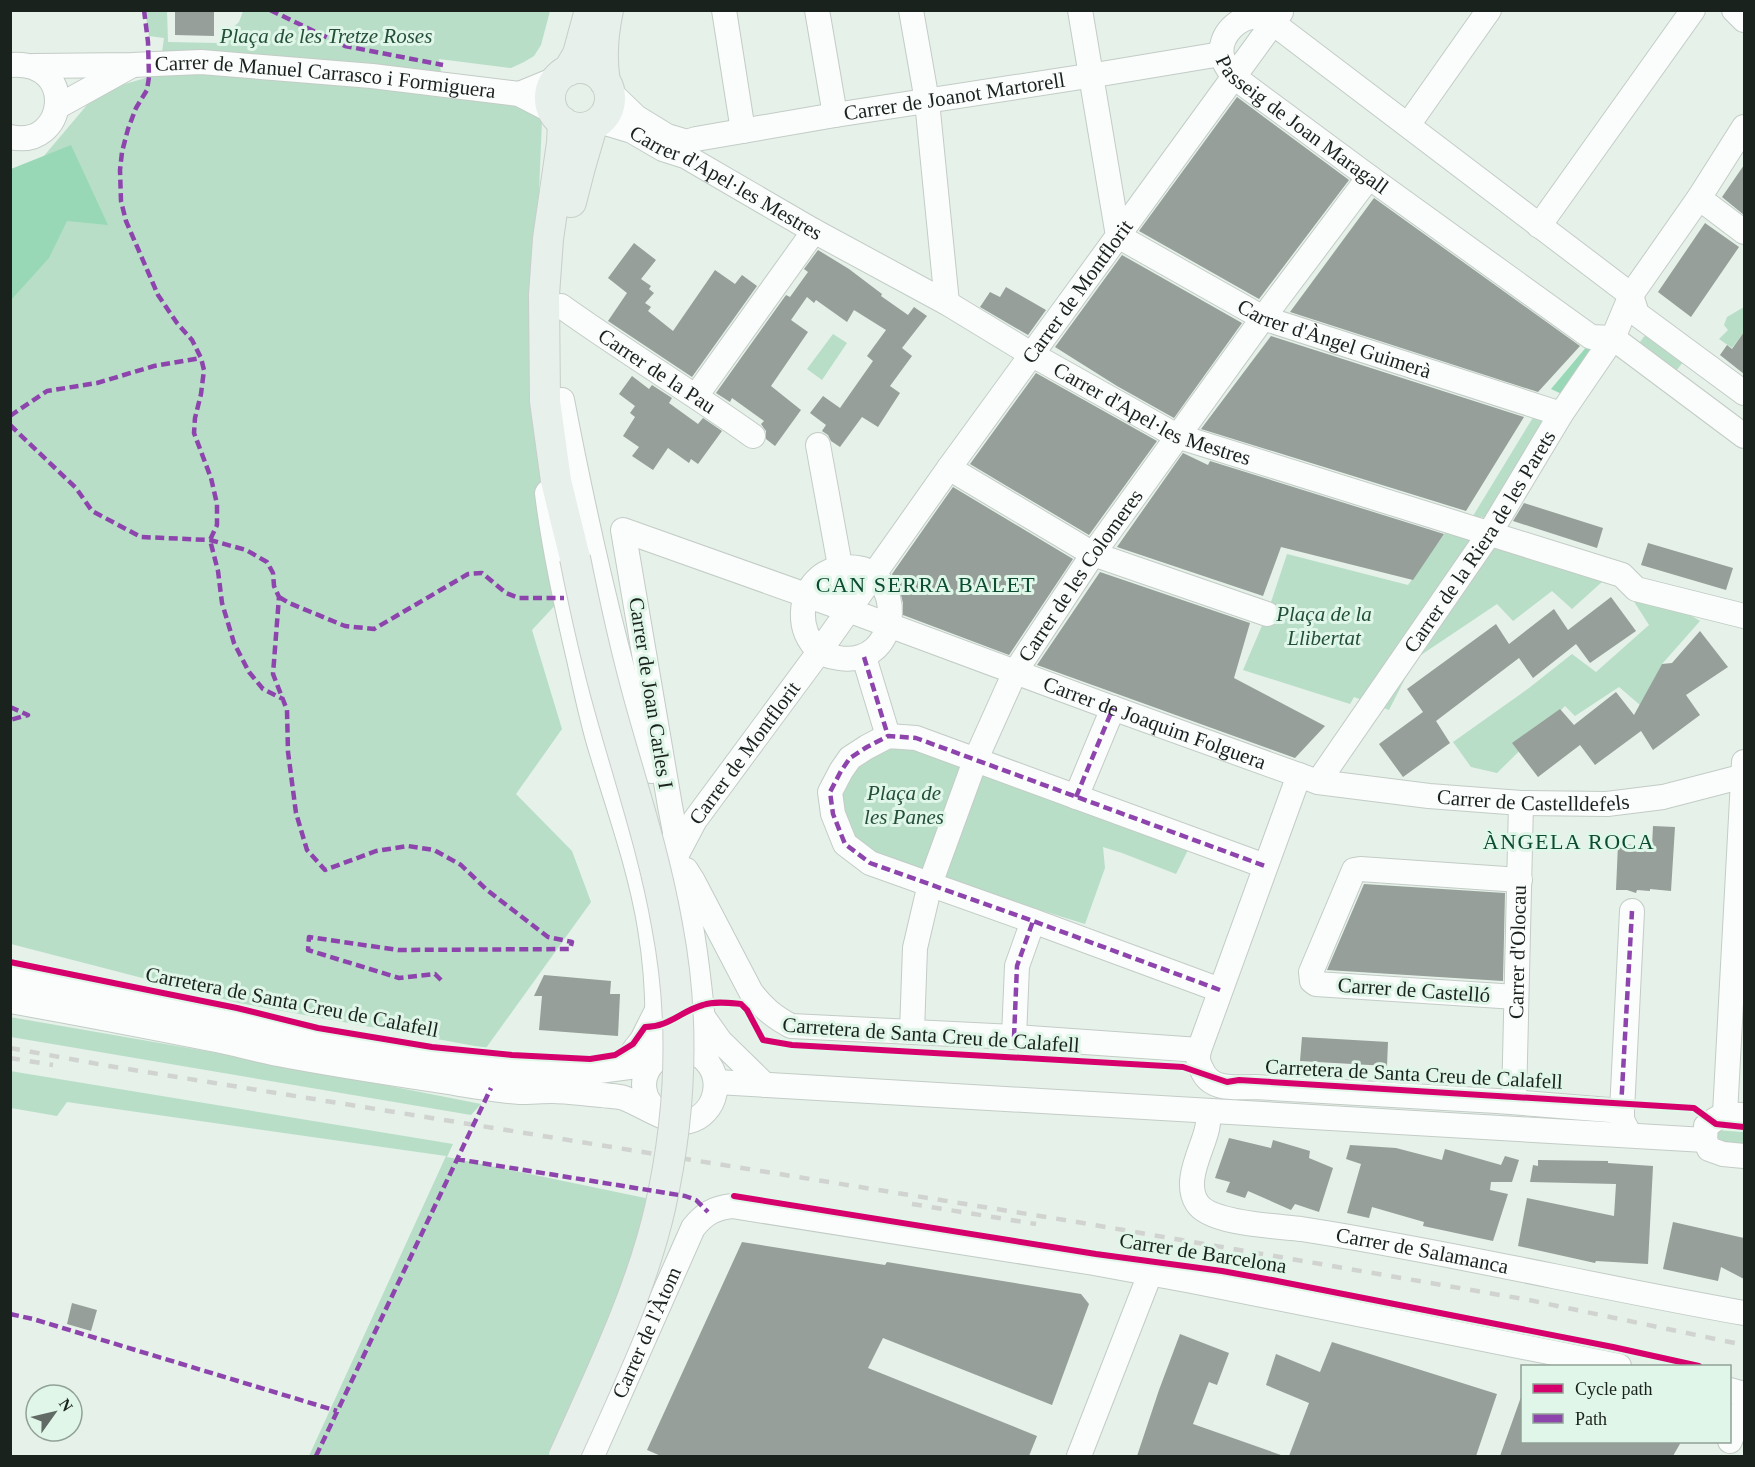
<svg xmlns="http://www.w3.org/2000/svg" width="1755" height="1467" font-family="Georgia,serif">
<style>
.green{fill:#b8dec7}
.forest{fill:#98d8b6}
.building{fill:#969f99}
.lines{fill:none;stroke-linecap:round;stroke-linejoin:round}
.minor-casing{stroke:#c3ccc6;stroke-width:26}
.major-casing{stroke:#c8ceca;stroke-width:32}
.minor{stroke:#fbfdfc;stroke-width:24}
.major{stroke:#e7f0eb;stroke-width:30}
.rail{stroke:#d1d3d1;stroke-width:4.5;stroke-dasharray:10 10;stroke-linecap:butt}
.major-bridge-casing{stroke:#c8ceca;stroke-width:32;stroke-linecap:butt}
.major-bridge{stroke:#e7f0eb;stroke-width:30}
.quiet{stroke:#8e44ad;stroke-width:4.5;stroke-dasharray:9 4.5;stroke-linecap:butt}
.cycleway-casing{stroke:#e0f6e8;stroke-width:10}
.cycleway{stroke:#d6006c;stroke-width:6}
.labels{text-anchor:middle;stroke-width:6;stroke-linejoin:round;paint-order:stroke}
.park-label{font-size:21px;font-style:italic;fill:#234e37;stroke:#e0f6e8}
.street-label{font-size:21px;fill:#1a221d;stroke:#e0f6e8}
.neighbourhood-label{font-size:22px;letter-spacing:1.5px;fill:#0b4c30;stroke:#e0f6e8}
</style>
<rect width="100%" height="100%" fill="#e5f1e9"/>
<path class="green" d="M145 11H167L168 42 217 43 239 22 243 11H550L541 45 534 56 524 62 511 68 439 59 441 72 220 52H162L164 38 149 36Z
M159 74H281L445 94 531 108 542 120 531 385 560 600 532 630 562 729 516 794 572 851 591 902 486 1048 239 1003 11 944 10 196 98 92Z
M1744 307V332L1732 348 1719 339 1728 330 1724 325 1727 317Z
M1649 330 1686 358 1673 375 1637 346Z
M833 334 847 343 822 380 807 369Z
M1537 411 1552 412 1485 518 1473 516Z
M1452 523 1494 547 1603 581 1572 609 1552 591 1513 621 1497 604 1415 659 1389 710 1354 697 1350 704 1243 670 1267 614 1287 554 1408 585Z
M1633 600 1687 613 1700 621 1662 664 1640 705 1619 687 1575 716 1565 706 1497 773 1471 767 1453 742 1529 688 1572 654 1596 672 1649 625Z
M906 745 1193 840 1176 874 1122 853 1103 847 1105 868 1085 924 919 872 873 855 846 828 841 789 846 772 880 749Z
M10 1017 258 1060 481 1104 471 1115 11 1037Z
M10 1071 453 1144 447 1157 650 1199 607 1329 551 1456H309L446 1156 67 1102 57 1116 11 1108Z
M1714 1130 1744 1132V1145C1728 1144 1721 1147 1714 1130Z"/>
<path class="forest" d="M71 145 108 225 67 221 49 258 11 300V169Z
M1588 345 1597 346 1566 396 1551 389Z"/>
<path class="building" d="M175 10H214V36L175 35Z
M1237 97 1349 180 1259 299 1139 231Z
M1744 165V215L1722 197Z
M1374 198 1580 346 1538 392 1290 312Z
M1705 223 1739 247 1691 317 1658 292Z
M634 243 656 260 641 279 651 286 649 289 654 293 645 303 651 307 648 311 673 331 715 270 735 284 742 275 757 286 692 377 608 321 627 293 608 278Z
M818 250 849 269 882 294 881 296 908 315 914 307 927 316 902 348 912 356 890 386 900 393 878 427 862 417 840 447 831 441 828 435 822 431 826 425 810 413 823 396 840 408 873 361 867 356 886 330 854 310 847 322 816 300 814 303 807 297 791 320 808 332 771 386 801 410 775 446 766 439V431L761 424 764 421 732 398 730 402 716 393 786 295 790 297 808 272 804 269Z
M1122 255 1242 323 1174 418 1117 386 1055 347Z
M1006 287 1046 310 1028 335 980 307 990 292 1000 297Z
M1744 332V374L1720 355 1727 345 1732 349Z
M1271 336 1524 417 1466 511 1201 429Z
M1036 373 1157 441 1089 535 970 464Z
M632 376 649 389 652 385 672 398 669 403 698 424 703 418 722 431 698 464 691 459 689 463 668 448 653 470 632 456 639 447 623 436 635 417 630 413 635 406 619 394Z
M1183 453 1208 465 1210 461 1444 534 1413 580 1281 547 1263 596 1117 547Z
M953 487 1073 559 1009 655 903 615V603L899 587 892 574Z
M1524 503 1603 528 1597 548 1513 521Z
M1648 543 1733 568 1726 590 1641 565Z
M1100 572 1250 623 1234 678 1325 726 1295 758 1037 665Z
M1611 597 1636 631 1590 663 1576 644 1533 678 1519 658 1436 721 1450 743 1403 777 1379 744 1423 712 1407 689 1496 624 1509 644 1554 609 1568 630Z
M1700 631 1728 667 1686 695 1700 715 1653 750 1641 731 1595 765 1580 745 1538 777 1512 743 1560 709 1574 725 1616 692 1634 715 1662 664 1672 663Z
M1653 826 1675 827 1671 891 1650 889V891L1637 890 1636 893 1627 890H1616L1618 844 1652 846Z
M1364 884 1505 893 1503 981 1327 970Z
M544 975 611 981 610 994H620L618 1036 539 1030 542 996H534Z
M1302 1037 1388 1042 1387 1066 1300 1061Z
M1229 1138 1271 1148 1273 1140 1310 1151 1309 1158 1333 1168 1319 1212 1295 1204 1291 1210 1248 1191 1245 1198 1226 1192 1230 1182 1215 1178Z
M1350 1145 1396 1148 1442 1160 1445 1149 1501 1165 1505 1156 1519 1160 1512 1182H1491L1490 1190 1508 1194 1493 1241 1423 1226 1424 1222 1372 1207 1369 1218 1347 1213 1361 1164 1346 1159Z
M1538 1160 1608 1161V1163L1653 1166 1648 1264 1596 1261 1595 1263 1518 1246 1527 1198 1614 1216 1616 1184 1530 1182 1533 1165 1538 1166Z
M1673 1222 1744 1238V1279L1721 1267 1718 1281 1663 1269Z
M742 1242 885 1265 887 1262 1081 1294 1089 1304 1052 1405 883 1338 868 1368 1037 1436 1029 1456H661L647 1450Z
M72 1303 97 1310 91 1331 67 1324Z
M1180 1334 1229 1353 1217 1385 1209 1382 1193 1424 1281 1455V1456H1137L1159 1390Z
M1332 1342 1497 1394 1476 1456H1289L1309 1403 1266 1385 1276 1354 1320 1372Z
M1521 1397 1522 1398V1442H1681L1673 1456H1500Z"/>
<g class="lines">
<g class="minor-casing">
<g id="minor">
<path d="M724 10 743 131"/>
<path d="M817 10 835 115"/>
<path d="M911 10 927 101 947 303"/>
<path id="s1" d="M1080 10 1118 236 1263 318 1561 414"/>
<path d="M1734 10 1744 20"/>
<path d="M10 65C78 59 67 150 10 137"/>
<path id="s2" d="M34 66 132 65 201 62 372 76 519 94 554 112"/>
<path id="s3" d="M609 91 636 117 667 136 687 142 696 139 835 115 1107 73 1221 54"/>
<path d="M519 94 558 78"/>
<path d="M57 107 131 66"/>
<path id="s4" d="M599 121 632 131 663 149 685 156 814 231 947 303 1031 354 1177 436 1622 575 1636 589 1744 616"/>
<path d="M1408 125 1489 10"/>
<path d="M1699 198 1744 232"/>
<path d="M1539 226 1693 10"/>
<path id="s5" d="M1631 295 1273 23C1269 21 1264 18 1260 17 1239 14 1218 36 1222 56 1224 64 1229 70 1234 77L1369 177 1591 337 1613 338 1744 436"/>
<path d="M1631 295 1637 314 1744 393"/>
<path id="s6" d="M561 306C624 351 690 391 753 436"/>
<path d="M696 396 814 231"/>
<path d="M562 400C586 525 614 649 651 771"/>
<path d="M818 445 848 610"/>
<path d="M949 468 1093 554 1267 614"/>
<path d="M547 493C554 549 566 604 579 659 585 687 591 715 599 743 617 803 640 866 650 928 657 970 659 1016 656 1059"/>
<path d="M840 567C848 567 856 567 863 569 906 584 897 667 839 658 832 657 823 655 818 650 797 630 798 596 820 577 826 572 833 570 840 567Z"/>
<path d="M864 657 888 736"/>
<path d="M1299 775 1199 1050C1197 1058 1198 1063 1202 1070 1211 1091 1235 1087 1255 1087L1497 1101 1622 1111V1120L1630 1135"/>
<path id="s7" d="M1318 782 1489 534 1561 414 1613 338 1631 295 1699 198 1744 127"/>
<path d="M1076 797 1113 708"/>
<path d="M672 842C693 913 700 988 707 1061"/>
<path id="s8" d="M676 856 675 832 670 806 623 530 848 610 1107 706 1318 782 1429 796 1521 803 1607 804 1663 797 1744 776"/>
<path id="s9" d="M676 856 695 820 819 652 949 468 1281 12"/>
<path d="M686 870 693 881 751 992C763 1008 774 1017 791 1026L1014 1037 1199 1050"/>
<path d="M10 978 217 1021 466 1065 564 1072 599 1071 652 1064"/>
<path d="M1220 990 1033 921 870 863 845 844 833 814 830 792 841 771 850 758 867 747 888 736 916 738 1265 866"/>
<path d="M1516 997 1316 984 1312 981 1311 972 1354 870 1360 869 1520 880"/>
<path d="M10 1001C78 1013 145 1026 211 1039 234 1043 256 1050 278 1054 330 1064 382 1072 435 1080 462 1084 493 1090 520 1092 531 1092 542 1091 552 1091 569 1091 585 1094 602 1095 609 1096 617 1096 624 1098 640 1104 667 1122 683 1122 713 1120 726 1082 706 1061 681 1035 634 1061 646 1096 648 1101 653 1107 656 1112"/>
<path d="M703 1017 720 1041 765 1085"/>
<path id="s10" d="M912 1031 915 948 930 884 975 761 1015 672 1093 554 1263 318 1369 177"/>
<path d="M1014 1037 1017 966 1033 921"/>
<path d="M620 1068 642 1040 656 1012"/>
<path d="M717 1082 1705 1140"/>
<path id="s11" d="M1514 1102 1521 803"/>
<path id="s12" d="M1210 1111C1209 1117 1208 1123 1207 1129 1202 1151 1183 1181 1197 1203 1210 1224 1276 1226 1301 1229 1450 1252 1596 1287 1744 1313"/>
<path d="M1622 1111 1632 911"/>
<path d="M1725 1114 1744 762"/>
<path d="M1744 1115C1726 1114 1721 1114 1706 1126L1705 1140 1709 1149 1723 1154 1744 1156"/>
<path d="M1730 1390 1744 1394"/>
<path d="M1730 1441 1744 1405"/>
<path id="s13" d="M592 1456 693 1228C704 1214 714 1208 732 1206L1094 1263 1192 1281 1619 1366"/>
<path d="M1079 1456 1150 1274"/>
</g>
</g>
<g class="major-casing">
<path id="major" d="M550 98a30 30 0 1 1 60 0a30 30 0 1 1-60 0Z
M568 71 578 54 590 10
M605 82C601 58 603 33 608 10
M563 122 562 143 548 239 544 295 545 401 556 481 575 558
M571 202 580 167 592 126"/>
</g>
<use href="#minor" class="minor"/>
<use href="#major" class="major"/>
<path class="rail" d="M10 1048 109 1066 1077 1222 1529 1300 1744 1345
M10 1058 53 1065
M912 1204 1036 1224"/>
<g class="major-bridge-casing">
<path id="major-bridge" d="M564 1456C599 1378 641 1292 660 1208 681 1115 685 1019 667 925 654 851 630 780 610 708 596 658 585 608 575 558"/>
</g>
<use href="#major-bridge" class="major-bridge"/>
<path class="quiet" d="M144 10 148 42 149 77 147 90 136 108 128 129 122 152 120 170 121 201 126 221 158 295 177 323 192 340 201 358 204 370 201 394 195 418 194 433 211 478 217 504V525L210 540 218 571 222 603 234 643 249 672 263 689 283 699
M270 10 345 46 443 65
M10 416 47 391 97 383 154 366 201 358
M10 425 76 488 92 511 141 537 210 540 246 550 267 562 273 573 274 586 279 597 273 674 287 710 288 752 296 813 307 850 325 870 376 851 408 846 434 850 461 865 487 890 548 937 572 942 570 949 398 950 309 937 308 950 399 978 435 974 441 980
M279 597 289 603 345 626 374 629 468 574 482 573 506 593 519 598H564
M864 657 888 736
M10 707 28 715 10 720
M1076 797 1113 708
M1220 990 1033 921 870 863 845 844 833 814 830 792 841 771 850 758 867 747 888 736 916 738 1265 866
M1014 1037 1017 966 1033 921
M1621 1108 1632 911
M456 1159 685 1196 696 1200 708 1212
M10 1314 33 1319 337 1411
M316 1456 491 1088"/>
<g class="cycleway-casing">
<path id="cycleway" d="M10 962 237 1008 318 1028 432 1047 512 1055 590 1059 615 1055 633 1044 645 1027C669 1027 681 1011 703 1005 715 1001 729 1003 741 1004L747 1010 763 1040 792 1045 1183 1067 1227 1082 1239 1080 1694 1108 1716 1124 1744 1127
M734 1196 1096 1254 1222 1271 1272 1280 1613 1347 1699 1366"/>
</g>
<use href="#cycleway" class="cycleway"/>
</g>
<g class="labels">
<g class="park-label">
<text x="326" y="43">Plaça de les Tretze Roses</text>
<text x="1324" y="621">Plaça de la<tspan x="1324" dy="24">Llibertat</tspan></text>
<text x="904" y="800">Plaça de<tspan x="904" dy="24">les Panes</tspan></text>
</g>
<g class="street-label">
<text dy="7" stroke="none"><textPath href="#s2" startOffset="292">Carrer de Manuel Carrasco i Formiguera</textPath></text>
<text dy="7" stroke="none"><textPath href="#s3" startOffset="366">Carrer de Joanot Martorell</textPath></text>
<text dy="7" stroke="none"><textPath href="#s5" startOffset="633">Passeig de Joan Maragall</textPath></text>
<text dy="7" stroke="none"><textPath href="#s4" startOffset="142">Carrer d'Apel·les Mestres</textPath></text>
<text dy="7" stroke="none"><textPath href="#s9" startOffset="693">Carrer de Montflorit</textPath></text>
<text dy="7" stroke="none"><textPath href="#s1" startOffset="470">Carrer d'Àngel Guimerà</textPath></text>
<text dy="7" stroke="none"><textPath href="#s6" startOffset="116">Carrer de la Pau</textPath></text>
<text dy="7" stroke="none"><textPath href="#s4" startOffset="628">Carrer d'Apel·les Mestres</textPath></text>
<text dy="7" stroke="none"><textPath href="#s7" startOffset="290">Carrer de la Riera de les Parets</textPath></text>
<text dy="7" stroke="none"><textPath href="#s10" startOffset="494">Carrer de les Colomeres</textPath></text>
<text transform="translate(651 693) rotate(81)" y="7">Carrer de Joan Carles I</text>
<text dy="7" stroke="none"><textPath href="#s8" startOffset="896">Carrer de Joaquim Folguera</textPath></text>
<text dy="7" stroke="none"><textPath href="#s9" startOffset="124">Carrer de Montflorit</textPath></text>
<text dy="7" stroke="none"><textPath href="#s8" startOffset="1286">Carrer de Castelldefels</textPath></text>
<text dy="7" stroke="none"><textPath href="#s11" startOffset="150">Carrer d'Olocau</textPath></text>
<text transform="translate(1414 990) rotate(4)" y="7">Carrer de Castelló</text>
<text transform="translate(292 1002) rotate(11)" y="7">Carretera de Santa Creu de Calafell</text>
<text transform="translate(931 1035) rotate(4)" y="7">Carretera de Santa Creu de Calafell</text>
<text transform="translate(1414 1074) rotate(3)" y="7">Carretera de Santa Creu de Calafell</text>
<text dy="7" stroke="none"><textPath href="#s12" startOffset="328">Carrer de Salamanca</textPath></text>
<text transform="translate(1203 1253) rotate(9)" y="7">Carrer de Barcelona</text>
<text dy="7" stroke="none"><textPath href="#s13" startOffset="135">Carrer de l'Àtom</textPath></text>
</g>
<g class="neighbourhood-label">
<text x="926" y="592">CAN SERRA BALET</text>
<text x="1569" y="849">ÀNGELA ROCA</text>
</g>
</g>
<rect width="1755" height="1467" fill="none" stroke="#1a221d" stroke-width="24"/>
<rect x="1521" y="1365" width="210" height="78" fill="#e0f6e8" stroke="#91a197" stroke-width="1.5"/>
<rect x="1533" y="1384" width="30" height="9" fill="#d6006c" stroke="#91a197" stroke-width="1.5"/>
<text x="1575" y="1395" font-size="18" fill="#1a221d">Cycle path</text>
<rect x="1533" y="1414" width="30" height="9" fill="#8e44ad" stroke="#91a197" stroke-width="1.5"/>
<text x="1575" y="1425" font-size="18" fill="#1a221d">Path</text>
<g transform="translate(54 1413) rotate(56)"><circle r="28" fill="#e0f6e8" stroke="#91a197" stroke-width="1.5"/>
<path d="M0-4.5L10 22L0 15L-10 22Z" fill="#616a64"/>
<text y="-9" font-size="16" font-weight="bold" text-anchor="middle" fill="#1a221d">N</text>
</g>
</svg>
